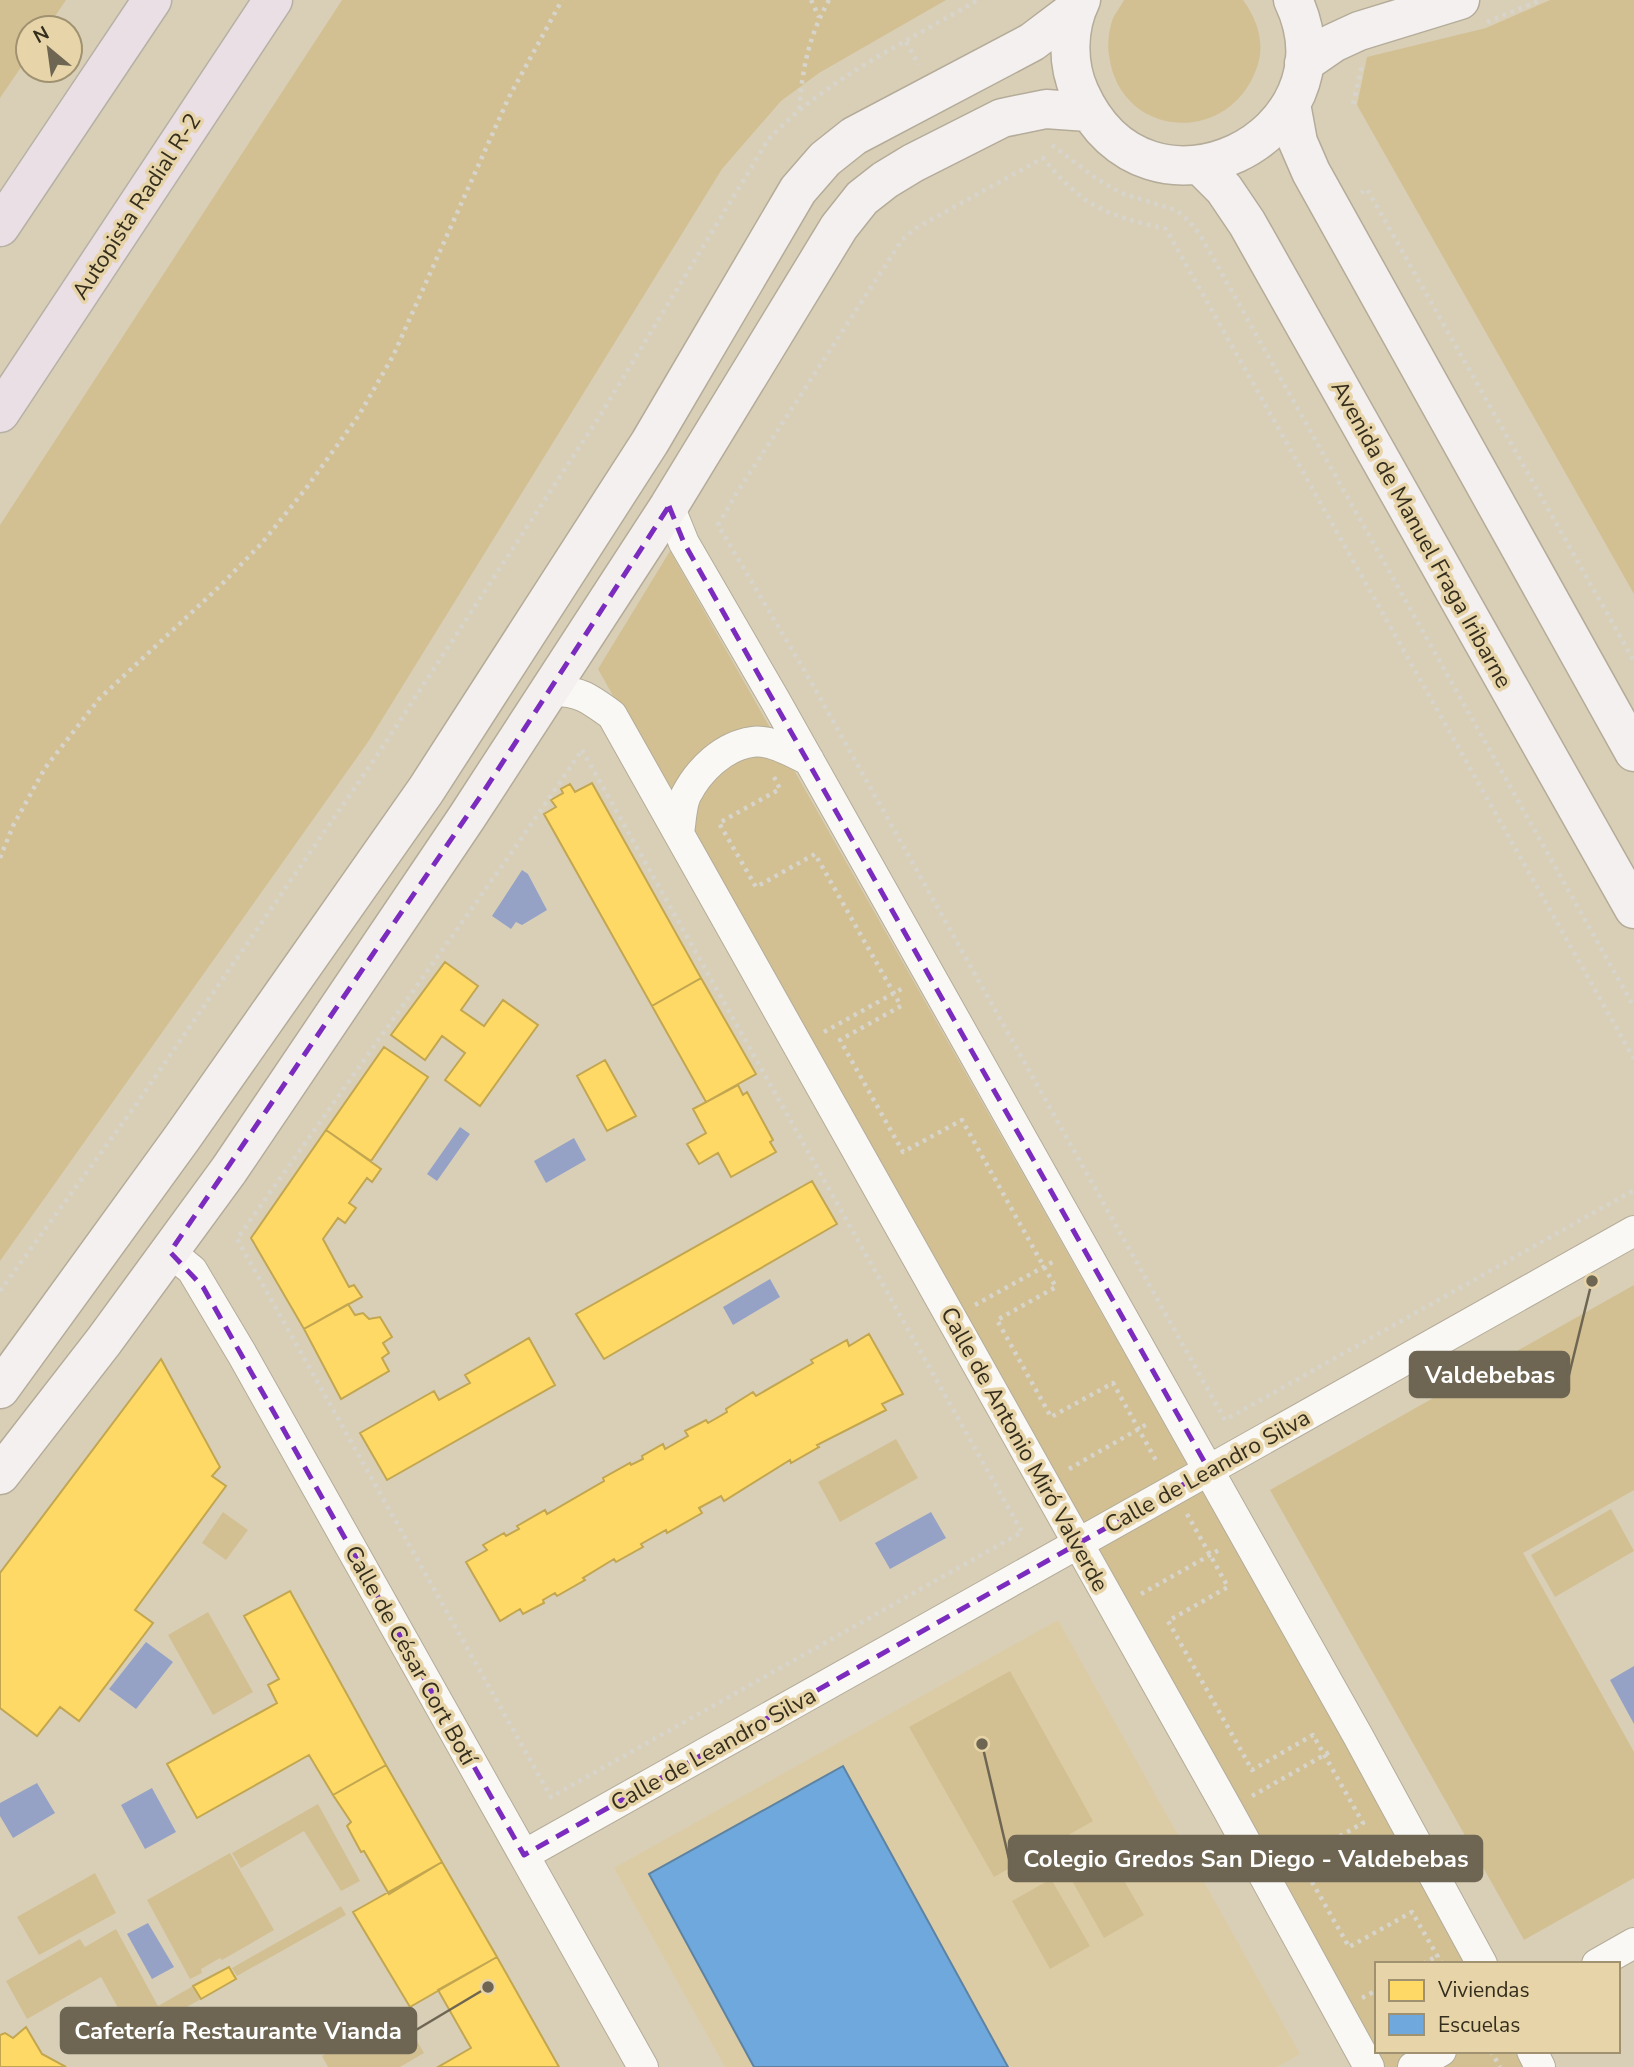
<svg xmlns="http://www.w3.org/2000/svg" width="1634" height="2067" font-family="'Nunito Sans',sans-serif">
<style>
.built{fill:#dccca5}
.green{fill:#d2c093}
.water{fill:#95a2c6}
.homes{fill:#ffd966;stroke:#c2a650;stroke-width:2}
.schools{fill:#6fa8dc;stroke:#5e83a2;stroke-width:2}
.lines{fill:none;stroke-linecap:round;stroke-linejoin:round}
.street-casing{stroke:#b4ac99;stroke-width:32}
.secondary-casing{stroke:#b4ac99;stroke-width:41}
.highway-casing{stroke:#b6b1a4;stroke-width:41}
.path{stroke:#d7d4cc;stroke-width:4.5;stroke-dasharray:3.5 5;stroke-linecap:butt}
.street{stroke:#f9f8f4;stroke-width:30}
.secondary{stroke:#f5f0f0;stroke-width:38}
.highway{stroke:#ebdfe6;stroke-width:38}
.marked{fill:none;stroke:#7b2cbf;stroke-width:5;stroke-dasharray:14 9;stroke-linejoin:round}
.labels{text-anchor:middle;stroke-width:7;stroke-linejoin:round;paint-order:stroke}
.street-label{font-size:23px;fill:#352e1c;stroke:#e7d5a9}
.leader{fill:none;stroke:#6e6652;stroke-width:2.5}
.callout-dot{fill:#6e6652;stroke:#e7d5a9;stroke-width:2.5}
.callout{fill:#6e6652;stroke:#6e6652;stroke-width:2.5}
.callout-label{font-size:24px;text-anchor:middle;font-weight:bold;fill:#fff}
</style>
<rect width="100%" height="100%" fill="#d9cfb7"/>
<path class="built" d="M1058 1620 1300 2054 1277 2067H725L614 1868Z"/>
<path class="green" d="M0 0H66L47 28H28V57L0 98Z
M342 0H946L819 73 781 101 722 169 368 742 0 1261V525Z
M1124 0H1243C1258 20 1266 46 1256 70 1227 147 1119 138 1109 55 1107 44 1109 29 1113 18 1116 12 1121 6 1124 0Z
M1550 0H1634V594L1357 105 1367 57 1486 28Z
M670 551 1470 1964H1377V2051H1519L1528 2067H1385L598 669Z
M1634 1285V1490L1523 1553 1634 1752V1878L1524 1940 1270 1490Z
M896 1439 918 1478 840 1522 818 1482Z
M1611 1509 1634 1551 1555 1597 1531 1555Z
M223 1512 248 1530 226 1560 202 1543Z
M208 1612 253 1692 213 1715 168 1635Z
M1010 1671 1093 1821 994 1877 909 1727Z
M318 1804 360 1881 341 1891 304 1831 241 1868 232 1853Z
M1105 1848 1144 1915 1104 1938 1066 1870Z
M230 1853 274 1930 222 1960 220 1958 201 1969 202 1973 190 1979 147 1900Z
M95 1873 116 1913 39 1955 17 1917Z
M1051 1879 1090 1946 1050 1969 1012 1901Z
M341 1906 346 1915 237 1976 232 1968Z
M116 1929 158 2006 193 1986 201 1999 134 2037 101 1977 27 2019 6 1981 80 1939 85 1947Z
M400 2012 424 2053 400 2067H328L322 2056Z"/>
<path class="water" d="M522 870 528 874 547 910 522 925 516 922 511 929 492 916Z
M460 1127 470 1134 437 1181 427 1174Z
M574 1138 586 1160 546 1183 534 1161Z
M770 1279 780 1297 733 1325 723 1307Z
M931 1512 946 1538 890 1569 875 1543Z
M146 1642 173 1662 136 1709 109 1689Z
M1634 1666V1724L1610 1680Z
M37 1783 55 1813 13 1838 0 1816V1803Z
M152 1788 176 1832 145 1849 121 1805Z
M148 1923 174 1967 152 1979 127 1934Z"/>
<path class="homes" d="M592 783 701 978 652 1006 544 814 556 807 551 800 563 793 561 789 570 784 575 792Z
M445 962 478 986 461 1010 484 1026 503 1000 538 1025 480 1106 445 1080 465 1053 442 1036 425 1060 391 1035Z
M701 978 756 1074 706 1102 652 1006Z
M384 1047 428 1077 371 1161 326 1130Z
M605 1060 636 1116 607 1131 577 1076Z
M738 1085 743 1095 747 1092 773 1140 770 1142 776 1152 731 1177 718 1153 699 1164 687 1144 706 1133 693 1109Z
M326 1130 381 1169 372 1182 367 1178 349 1203 356 1208 345 1223 338 1218 323 1239 349 1287 354 1285 362 1297 304 1329 251 1238Z
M812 1181 837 1224 604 1359 576 1314Z
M348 1304 355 1315 363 1313 369 1319 380 1317 392 1337 383 1343 389 1353 382 1358 389 1371 341 1399 304 1329Z
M869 1334 903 1394 882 1404 886 1410 817 1445 819 1447 791 1463 790 1460 724 1501 721 1496 699 1508 702 1513 667 1533 666 1530 641 1544 643 1547 616 1562 614 1559 583 1578 585 1580 557 1596 555 1593 543 1600 544 1603 523 1614 520 1609 500 1621 466 1562 487 1550 483 1545 504 1533 506 1536 519 1529 517 1526 545 1510 547 1514 604 1481 603 1478 630 1463 631 1465 643 1459 642 1456 663 1444 665 1449 688 1436 685 1431 706 1420 708 1423 727 1412 726 1409 753 1392 756 1396 813 1363 811 1360 847 1340 849 1346Z
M529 1338 555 1385 387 1480 360 1433 434 1391 439 1400 470 1383 465 1375Z
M161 1359 220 1467 212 1476 226 1486 135 1610 153 1623 79 1721 60 1707 37 1736 0 1708V1573Z
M290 1591 386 1765 333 1795 309 1755 197 1818 167 1764 277 1703 268 1685 279 1679 244 1616Z
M386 1765 442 1862 389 1894 364 1851 361 1852 347 1826 351 1822 333 1795Z
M442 1862 497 1957 410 2007 353 1912Z
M497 1957 559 2067H438L471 2048 438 1990Z
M229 1967 236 1979 201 1999 193 1986Z
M26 2027 42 2054 66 2067H0V2035L5 2033 13 2038Z"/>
<path class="schools" d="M843 1766 1008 2067H754L649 1874Z"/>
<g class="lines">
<g class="street-casing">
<path id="street" d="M669 506 684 543 775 700 1358 1736 1482 1964
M550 691C578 690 589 698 612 715L1228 1810 1369 2067
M679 833C681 822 681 806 686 795 699 770 723 746 752 742 771 739 793 753 809 760
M170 1252 192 1270 242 1354 643 2067
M524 1855 1634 1231
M1597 1964 1634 1943
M1532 2051 1540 2067
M1413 2067 1441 2051"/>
</g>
<g class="secondary-casing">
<path id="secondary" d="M1081 0C1067 28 1067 65 1080 93 1147 242 1358 136 1293 0
M1304 63 1333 43 1359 31 1460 0
M1291 104 1298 142 1311 172 1634 752
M1201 166 1224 189 1247 223 1634 909
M0 1389 182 1138 426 790 650 442 798 190 825 159 854 136 1032 42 1077 8
M0 1475 104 1341 229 1170 467 817 669 506 839 227 862 198 885 180 913 163 1002 118 1046 109 1088 112"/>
</g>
<g class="highway-casing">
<path id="highway" d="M0 227 152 0
M0 413 273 0"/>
</g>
<path class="path" d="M811 0 819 17
M1487 22 1541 0
M906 42 919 65
M1353 104 1362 65
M799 109C803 67 808 38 829 0
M1052 145 1097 179 1121 193 1176 210 1188 220 1199 233 1634 1007
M1361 193 1367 189 1634 661
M582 750 1022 1532 551 1797 237 1239 514 849Z
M774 777 780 789 719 823 756 887 815 854 901 1006 840 1040 903 1152 962 1120 1044 1267 1056 1287 997 1320 1051 1417 1113 1383 1158 1464
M0 858 13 826 45 768 99 699 220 586 262 543 307 487 359 415 393 356 509 97 562 0
M824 1032 905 987
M1634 1059 1166 229C1106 215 1083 207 1043 158L916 228 902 240 736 494 718 525 810 680 1225 1420 1634 1190
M0 1291 135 1106 376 757 601 414 768 140C822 81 908 41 978 0
M975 1305 1056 1260
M1069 1469 1149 1423
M1187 1514 1228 1587 1168 1621 1252 1770 1313 1735 1363 1823 1299 1859 1349 1947 1412 1912 1442 1964
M1141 1594 1219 1550
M1252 1796 1333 1750
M1423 1964 1439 1955
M1362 1998 1377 1990
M1491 2051 1500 2067"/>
<use href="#street" class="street"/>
<use href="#secondary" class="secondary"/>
<use href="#highway" class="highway"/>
</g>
<path class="marked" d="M669 506 684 543 1209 1470 524 1855 203 1287 170 1252 484 791Z"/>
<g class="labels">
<g class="street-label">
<text transform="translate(136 206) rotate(-57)" y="8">Autopista Radial R-2</text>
<text transform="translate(1422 534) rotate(61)" y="8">Avenida de Manuel Fraga Iribarne</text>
<text transform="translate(1025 1449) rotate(61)" y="8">Calle de Antonio Miró Valverde</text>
<text transform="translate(1207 1471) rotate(-29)" y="8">Calle de Leandro Silva</text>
<text transform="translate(411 1655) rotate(61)" y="8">Calle de César Cort Botí</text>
<text transform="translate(713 1749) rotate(-29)" y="8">Calle de Leandro Silva</text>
</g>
</g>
<path class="leader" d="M1592 1281L1569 1375M982 1744L1009 1859M488 1987L416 2030"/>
<g class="callout-dot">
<circle cx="1592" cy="1281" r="7"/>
<circle cx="982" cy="1744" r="7"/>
<circle cx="488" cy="1987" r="7"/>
</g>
<g class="callout">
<rect x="1410" y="1352" width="159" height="45" rx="7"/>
<rect x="1009" y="1836" width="473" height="45" rx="7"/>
<rect x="61" y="2008" width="355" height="45" rx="7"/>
</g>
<g class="callout-label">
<text x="1490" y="1383">Valdebebas</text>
<text x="1246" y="1867">Colegio Gredos San Diego - Valdebebas</text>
<text x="238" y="2039">Cafetería Restaurante Vianda</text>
</g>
<rect x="1375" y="1962" width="245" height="91" fill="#e7d5a9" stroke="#a09271" stroke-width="2"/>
<rect x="1389" y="1980" width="35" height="21" fill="#ffd966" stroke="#a09271" stroke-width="2"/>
<text x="1438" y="1997" font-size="21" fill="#352e1c">Viviendas</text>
<rect x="1389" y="2014" width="35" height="21" fill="#6fa8dc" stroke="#a09271" stroke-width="2"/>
<text x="1438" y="2032" font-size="21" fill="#352e1c">Escuelas</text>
<g transform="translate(49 49) rotate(331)"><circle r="33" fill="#e7d5a9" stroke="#a09271" stroke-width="2"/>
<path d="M0-5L12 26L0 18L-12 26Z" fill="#6e6652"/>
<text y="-10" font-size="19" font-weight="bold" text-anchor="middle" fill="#352e1c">N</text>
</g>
</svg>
